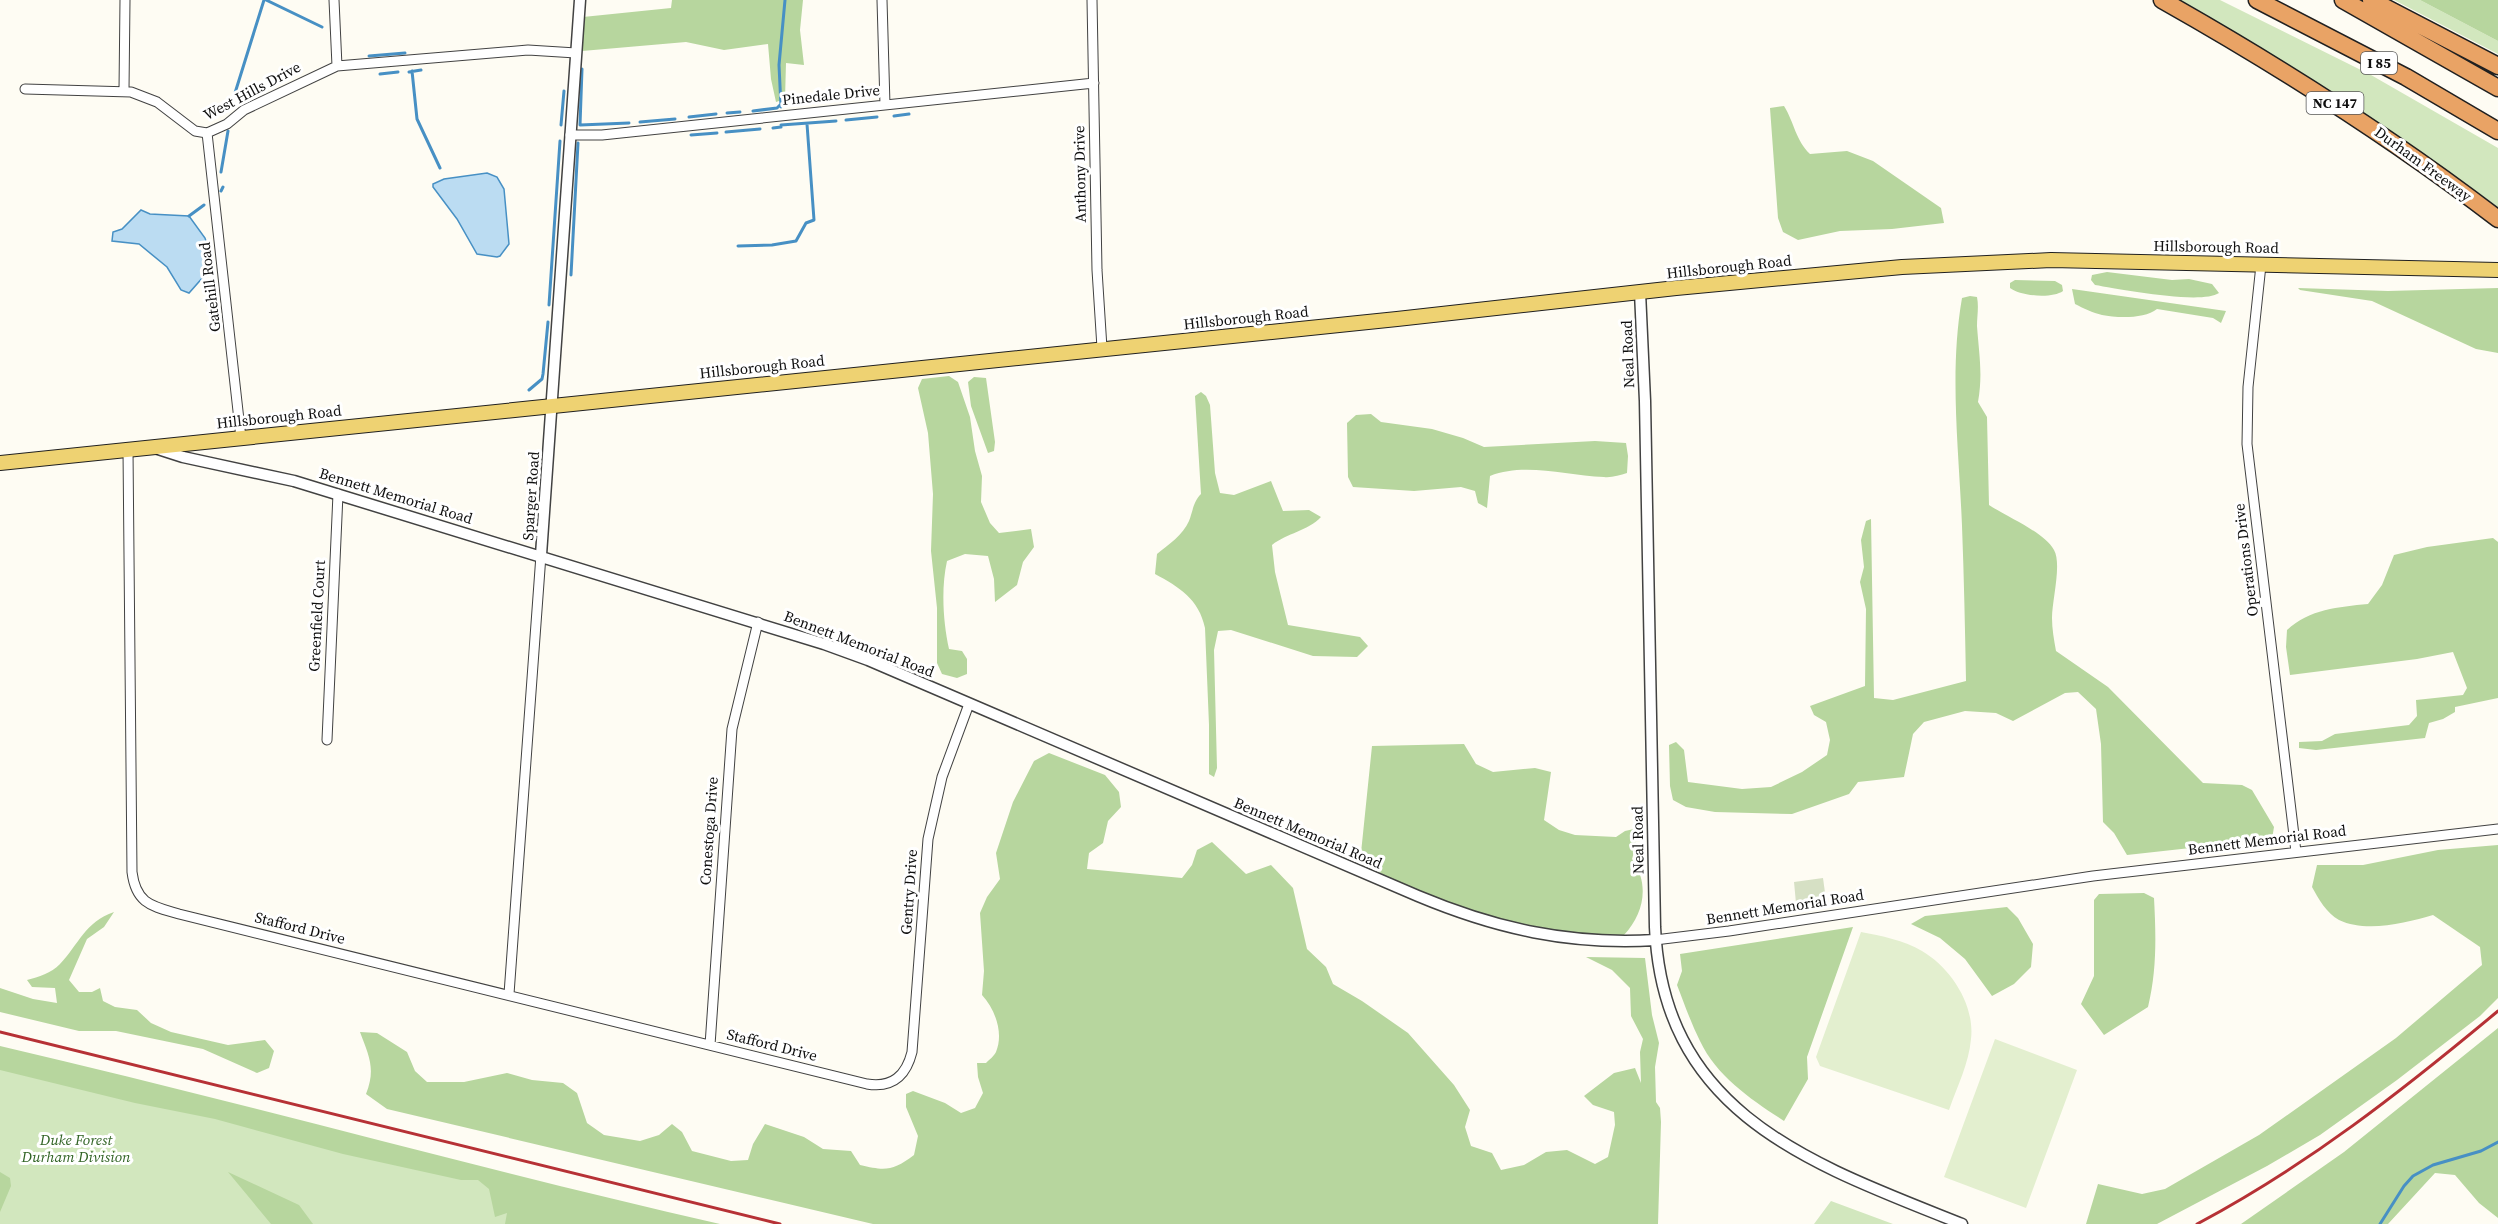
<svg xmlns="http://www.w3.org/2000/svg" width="2498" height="1224" font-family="'Source Serif 4',serif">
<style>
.green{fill:#d2e7be}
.forest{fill:#b7d69e}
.cemetery{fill:#d6e0c4}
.pitch{fill:#e3efcf}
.water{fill:#bbdcf2;stroke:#4790c4;stroke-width:1.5}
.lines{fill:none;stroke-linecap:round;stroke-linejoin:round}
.stream{stroke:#4790c4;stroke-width:3}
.minor-casing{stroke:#424242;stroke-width:11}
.tertiary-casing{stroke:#424242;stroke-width:13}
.primary-casing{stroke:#202020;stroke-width:16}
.motorway-casing{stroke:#202020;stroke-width:19}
.minor{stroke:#fff;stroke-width:9}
.tertiary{stroke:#fff;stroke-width:10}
.primary{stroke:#eed272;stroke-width:14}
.motorway{stroke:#e9a365;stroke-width:16}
.rail{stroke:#b63135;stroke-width:3}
.labels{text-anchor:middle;stroke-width:6;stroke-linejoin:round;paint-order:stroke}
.shield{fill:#fff;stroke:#575757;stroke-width:1.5}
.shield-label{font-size:14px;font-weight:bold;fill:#0f0f0f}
.street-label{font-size:15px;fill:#0f0f0f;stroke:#fff}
.park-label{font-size:15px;font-style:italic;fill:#306324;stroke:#fff}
</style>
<rect width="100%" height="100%" fill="#fefcf3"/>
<path class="green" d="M2179 0H2220L2371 75 2498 148V207C2395 132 2290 62 2179 0Z
M2394 0H2420L2498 41V54Z
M0 1050 686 1224H0Z
M1831 1201 1893 1224H1814Z"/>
<path class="forest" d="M672 0H803L800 30 804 65 786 63 785 99 776 102 771 79 768 44 724 50 686 42 582 51 583 17 671 8Z
M2420 0H2498V41Z
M1784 106C1794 122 1796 141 1810 154L1847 151 1873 161 1941 208 1944 223 1892 229 1840 231 1798 240 1783 232 1778 218 1770 108Z
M2107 272 2172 280 2189 279 2212 284 2219 293C2201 305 2119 289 2095 285L2091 280 2092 275Z
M2015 280 2055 281 2062 285 2063 291C2052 299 2020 296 2010 288V283Z
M2298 288 2388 291 2498 288V353L2476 349 2372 301 2300 290Z
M2072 289 2226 311 2221 323 2213 318 2157 309C2145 319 2117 318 2102 315 2093 313 2083 308 2075 304Z
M1970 296 1977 297C1979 307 1977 316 1977 326 1979 354 1983 374 1978 402L1987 417 1989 505C2007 517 2044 532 2054 550 2062 564 2052 600 2052 618 2052 629 2054 640 2056 651L2108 687 2203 783 2242 785 2252 790 2274 827 2272 839 2127 855 2114 833 2103 822 2101 744 2096 709 2078 692 2065 693 2013 721 1996 713 1965 711 1924 722 1913 734 1904 777 1858 782 1849 794 1792 814 1715 812 1686 807 1673 800 1670 786 1669 745 1676 742 1684 750 1688 782 1742 789 1771 787 1802 772 1827 755 1830 740 1826 722 1814 715 1810 706 1865 686 1866 609 1860 582 1864 567 1861 540 1866 521 1871 519 1874 698 1893 700 1966 681C1965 629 1964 577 1962 526 1959 450 1949 373 1962 298Z
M949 376 958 382 970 417 975 451 982 476 981 502 990 523 999 533 1031 529 1034 547 1023 562 1017 585 995 602 994 579 988 556 965 554 947 561C941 588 943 622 949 649L962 651 967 659V674L957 678 942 674 937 663V608L931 551 933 494 928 433 918 388 922 379Z
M974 377 986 378 995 442 994 451 988 453 971 406 968 382Z
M1201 392 1206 396 1210 405 1215 473 1220 493 1234 495 1271 481 1283 511 1309 510 1321 517C1308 531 1287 533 1272 545L1275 572 1288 625 1360 637 1368 646 1357 657 1313 656 1231 630 1218 631 1214 650 1217 768 1214 777 1209 774V725L1205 628C1199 599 1179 587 1155 574L1157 554C1168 545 1183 535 1189 521 1193 511 1193 502 1201 494L1195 396Z
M1371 414 1381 422 1432 429 1463 438 1484 447 1595 441 1626 443 1628 456 1627 473C1620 475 1611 478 1604 477 1566 476 1526 462 1490 476L1487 508 1478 503 1475 491 1461 487 1414 491 1353 487 1348 477 1347 423 1356 415Z
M2493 538 2498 542V698L2455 707V712L2443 719 2429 723 2425 738 2316 750 2299 748V742L2322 741 2335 734 2409 725 2417 716 2416 700 2463 695 2467 688 2453 652 2417 659 2290 675 2286 647 2287 630C2310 609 2338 607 2368 604L2382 585 2394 555 2427 547Z
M1464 744 1476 764 1493 772 1535 768 1551 772 1544 820 1559 830 1575 835 1616 837 1625 831 1634 829 1636 845 1632 859C1650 884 1644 914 1624 935H1546L1467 910 1391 880 1367 864 1361 853 1372 746Z
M1049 753 1105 775 1119 792 1121 807 1108 821 1103 843 1089 853 1087 869 1182 878 1192 865 1197 850 1212 842 1246 874 1271 865 1293 888 1307 949 1326 967 1333 984 1362 1001 1408 1033 1454 1085 1470 1110 1465 1127 1471 1146 1492 1153 1501 1170 1524 1165 1546 1152 1567 1150 1595 1164 1608 1157 1615 1125 1614 1112 1593 1105 1584 1096 1614 1073 1635 1068 1641 1083 1640 1052 1643 1039 1631 1016 1630 988 1612 970 1586 957 1645 958 1652 1015 1659 1043 1655 1067 1656 1102 1660 1108 1661 1122 1658 1224H873L387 1109 366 1094C376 1069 369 1056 360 1032L377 1033 407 1052 415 1071 427 1082H464L507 1073 532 1080 563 1083 577 1093 587 1123 604 1135 640 1141 659 1135 672 1124 682 1132 692 1151 731 1161 748 1160 753 1144 765 1124 804 1137 823 1149 851 1151 860 1165C885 1171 893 1171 914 1155L918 1136 906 1107V1094L913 1091 945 1103 961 1113 975 1108 983 1093 978 1077 977 1063H986C989 1060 994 1056 996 1052 1004 1033 995 1009 982 995L984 971 980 913 987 897 1000 879 996 853 1013 802 1034 761Z
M2498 845V998L2480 1016 2397 1080 2320 1135 2267 1166 2157 1224H2086L2098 1184 2142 1194 2165 1189 2259 1135 2396 1038 2482 965 2480 947 2433 915C2406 923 2366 933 2339 920 2327 914 2318 898 2312 887L2317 865H2363L2438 850Z
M2144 893 2154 898C2156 935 2157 970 2148 1007L2104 1035 2081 1004 2094 976V900L2099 894Z
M2007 907 2018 918 2033 944 2031 967 2014 984 1992 996 1965 959 1940 938 1911 924 1925 916Z
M114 912 104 927 87 939 69 980 79 992H92L100 988 103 1001 115 1007 137 1010 151 1023 171 1032 228 1045 265 1040 274 1051 269 1068 257 1073 203 1049 116 1031H79L0 1012V988L33 999 57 1003 55 988 32 987 27 980C39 977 51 973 60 964 79 944 85 922 114 912Z
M1853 927 1807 1057 1808 1079 1784 1121C1752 1100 1717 1077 1700 1041 1691 1023 1684 1003 1677 985L1682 971 1680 954Z
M2498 1028V1218L2479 1203 2455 1175 2435 1173 2388 1224H2241L2344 1152Z
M0 1046C241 1102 479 1169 720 1224H505L507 1213 495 1217 489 1189 478 1180H461L343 1154 215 1119 135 1103 0 1070Z
M0 1172 10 1178 11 1186 0 1212Z
M228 1172 299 1205 313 1224H271Z"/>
<path class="cemetery" d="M1823 878 1826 900 1796 903 1794 882Z"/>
<path class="pitch" d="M1861 932C1881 936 1904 940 1922 951 1951 968 1975 1005 1971 1039 1969 1063 1957 1087 1949 1110L1820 1066 1816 1057Z
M1995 1039 2077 1070 2026 1208 1944 1177Z"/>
<path class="water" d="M487 173 497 177 504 189 509 244 500 256 497 257 477 254 457 219 433 187V184L444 179Z
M141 210 150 214 189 216 205 238 212 260 204 276 189 293 181 290 167 267 139 244 112 241 113 232 122 229Z"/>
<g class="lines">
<path class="stream" d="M266 0 322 27
M369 56 405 53
M582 69 580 125 629 123
M412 71 417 119 440 168
M409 72 421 70
M380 74 398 72
M781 107 779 65 785 0
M230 109 264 0
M753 111 777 108 782 103
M727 113 740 112
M894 116 909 114
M689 117 716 114
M846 120 877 117
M640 122 675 119
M561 125 564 91
M781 125 836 121
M773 128 781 127
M726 132 760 129
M691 135 717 133
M221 172 228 131
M221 191 223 187
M189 216 204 205
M738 246 772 245 796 241 806 223 814 220 807 124
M571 275 578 143
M549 305 560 141
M529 390 542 379 543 374 548 322
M2380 1224 2404 1186 2413 1176 2433 1165 2481 1151 2498 1142"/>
<g class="minor-casing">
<path id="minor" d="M334 0 337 66
M882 0 885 105
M1092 0 1097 270 1102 348
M25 89 131 92 157 102 195 131 207 133 227 124 244 110 337 66 528 50 576 53
M124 90 125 0
M207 133 241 438
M570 135H602L1094 83
M2261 265 2248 387 2247 444 2296 852
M128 450 132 872C136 904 152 906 179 914L867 1084C892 1088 906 1076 912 1052L928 839 942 777 969 704
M327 740 338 494
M1655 940 1729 931 2093 876 2498 829
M509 994 541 555
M710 1045 732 729 758 622"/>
</g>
<g class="tertiary-casing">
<path id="tertiary" d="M1640 292 1645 401 1655 927C1663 1115 1812 1164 1962 1224
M155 448 183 457 294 481 824 644 868 660 1418 896C1497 929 1569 945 1655 940
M541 555 580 0"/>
</g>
<g class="primary-casing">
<path id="primary" d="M0 463 1397 319 1676 288 1902 267 2051 260 2498 270"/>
</g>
<g class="motorway-casing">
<path id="motorway" d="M2162 0C2279 66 2391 137 2498 219
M2257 0 2406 77 2498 131
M2343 0 2498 88
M2371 0 2498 66"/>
</g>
<use href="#minor" class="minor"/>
<use href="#tertiary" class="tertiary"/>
<use href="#primary" class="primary"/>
<use href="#motorway" class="motorway"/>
<path class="rail" d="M0 1032 780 1224
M2197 1224C2308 1165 2402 1091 2498 1011"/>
</g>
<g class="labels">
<g class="shield">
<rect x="2361" y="52" width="36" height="22" rx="4.5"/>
<rect x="2306.5" y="92" width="57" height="22" rx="4.5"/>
</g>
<g class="shield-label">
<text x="2379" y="68">I 85</text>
<text x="2335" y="108">NC 147</text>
</g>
<g class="street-label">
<text transform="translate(252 91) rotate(-28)" y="5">West Hills Drive</text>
<text transform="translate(831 95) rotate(-6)" y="5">Pinedale Drive</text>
<text transform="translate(2423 164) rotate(36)" y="5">Durham Freeway</text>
<text transform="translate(1080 174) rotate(-91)" y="5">Anthony Drive</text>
<text transform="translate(2216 247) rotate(1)" y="5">Hillsborough Road</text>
<text transform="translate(1729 267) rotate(-6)" y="5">Hillsborough Road</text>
<text transform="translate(210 287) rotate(-97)" y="5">Gatehill Road</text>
<text transform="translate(1246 318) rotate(-6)" y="5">Hillsborough Road</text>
<text transform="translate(1628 354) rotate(-92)" y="5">Neal Road</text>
<text transform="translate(762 367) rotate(-6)" y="5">Hillsborough Road</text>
<text transform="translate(279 417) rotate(-6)" y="5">Hillsborough Road</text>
<text transform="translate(396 496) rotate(17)" y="5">Bennett Memorial Road</text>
<text transform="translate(531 496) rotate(-86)" y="5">Sparger Road</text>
<text transform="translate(2246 560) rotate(-97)" y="5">Operations Drive</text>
<text transform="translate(317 616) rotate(-87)" y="5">Greenfield Court</text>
<text transform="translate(859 644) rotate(21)" y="5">Bennett Memorial Road</text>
<text transform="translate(709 831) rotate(-86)" y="5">Conestoga Drive</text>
<text transform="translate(1308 833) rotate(23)" y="5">Bennett Memorial Road</text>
<text transform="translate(1638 840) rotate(-91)" y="5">Neal Road</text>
<text transform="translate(2267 840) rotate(-7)" y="5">Bennett Memorial Road</text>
<text transform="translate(909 892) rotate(-86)" y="5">Gentry Drive</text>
<text transform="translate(1785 907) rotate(-9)" y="5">Bennett Memorial Road</text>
<text transform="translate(300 928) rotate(14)" y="5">Stafford Drive</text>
<text transform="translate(772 1045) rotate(14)" y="5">Stafford Drive</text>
</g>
<g class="park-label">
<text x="76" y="1145">Duke Forest<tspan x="76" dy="17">Durham Division</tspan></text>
</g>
</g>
</svg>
